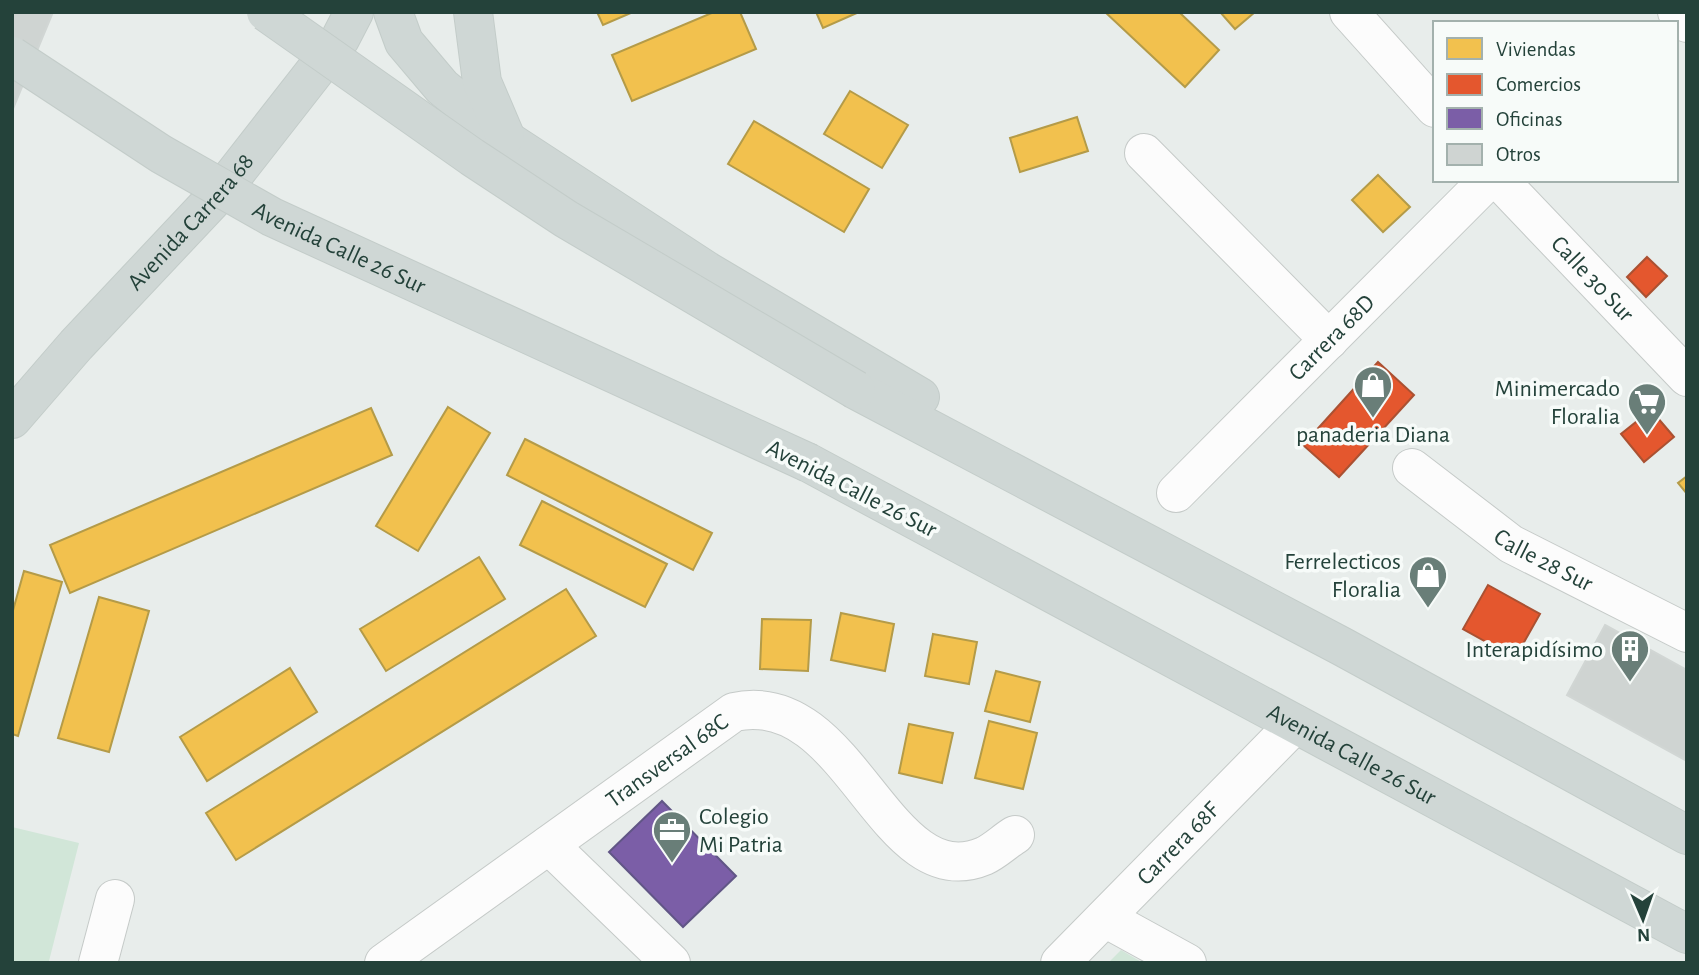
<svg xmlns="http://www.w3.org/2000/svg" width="1699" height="975" font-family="'Alegreya Sans',sans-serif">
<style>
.green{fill:#d1e6d8}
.homes{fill:#f2c14e;stroke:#b49b48;stroke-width:2}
.shops{fill:#e4572e;stroke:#aa5132;stroke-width:2}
.offices{fill:#7b5ea7;stroke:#615686;stroke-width:2}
.building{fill:#cfd4d2;stroke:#d1d6d4;stroke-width:2}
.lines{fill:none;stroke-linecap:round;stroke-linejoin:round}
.minor-casing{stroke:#c5cac8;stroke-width:40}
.major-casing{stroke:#c3ccc9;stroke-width:40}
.minor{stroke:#fcfcfc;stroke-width:38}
.major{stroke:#cfd7d5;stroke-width:38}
.major-bridge-casing{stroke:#c3ccc9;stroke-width:40;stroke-linecap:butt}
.major-bridge{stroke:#cfd7d5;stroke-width:38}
.labels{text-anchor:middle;stroke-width:7;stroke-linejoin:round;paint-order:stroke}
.street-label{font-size:24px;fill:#24423a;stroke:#f7fbf9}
.poi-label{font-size:24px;fill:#24423a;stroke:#f7fbf9;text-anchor:end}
</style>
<rect width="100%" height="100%" fill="#e8edeb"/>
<path class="green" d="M12 827 79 843 49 961 55 963H12Z
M1121 950 1143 963H1108Z"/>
<path class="homes" d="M597 12H633L603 25Z
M714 12H740L756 49 632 101 612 55Z
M816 12H859L823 28Z
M1105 12H1179L1219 50 1185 87Z
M1220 12H1255L1235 29Z
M850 91 908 125 882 168 824 134Z
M1077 117 1088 151 1020 172 1010 138Z
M754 121 869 189 844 232 728 164Z
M1378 175 1410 207 1383 232 1352 200Z
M448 407 490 433 418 551 376 526Z
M371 408 392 455 70 593 50 545Z
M525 439 712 533 693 570 507 475Z
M1687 476V494L1678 483Z
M542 501 667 564 645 607 520 545Z
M479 557 505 599 386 671 360 629Z
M24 571 62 582 18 736 12 734V614Z
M566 589 596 636 236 860 206 813Z
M99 597 149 611 109 752 58 738Z
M841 613 894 624 885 671 831 660Z
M762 619 811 620 808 671 760 669Z
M933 634 977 642 969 684 925 676Z
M290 668 317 712 207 781 180 737Z
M996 671 1040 682 1030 722 985 711Z
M989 721 1037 733 1023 789 975 778Z
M909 724 953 733 942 783 899 773Z"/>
<path class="shops" d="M1647 257 1667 276 1646 297 1627 277Z
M1378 362 1414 395 1339 477 1303 445Z
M1651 410 1674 437 1644 462 1621 434Z
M1488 585 1540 614 1515 658 1463 629Z"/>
<path class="offices" d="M662 801 736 876 683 927 609 852Z"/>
<path class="building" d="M12 12H53L12 111Z
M1605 625 1687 670V761L1567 695Z"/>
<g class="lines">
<g class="minor-casing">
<g id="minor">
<path d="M1349 12 1435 108"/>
<path d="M1677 12 1687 23"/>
<path d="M1144 153 1329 340"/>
<path id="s1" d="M1499 180 1687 377"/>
<path id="s2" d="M1412 468 1511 544 1687 633"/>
<path id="s3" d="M1176 493 1488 180"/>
<path d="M549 845 671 963"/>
<path d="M1105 918 1187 963"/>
<path d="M98 963 115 899"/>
<path id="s4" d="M384 963 734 712C851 686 884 898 984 856 995 851 1005 841 1015 835"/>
<path id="s5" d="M1060 963 1295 724"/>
</g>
</g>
<g class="major-casing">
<g id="major">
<path d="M393 12 404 42 442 87 508 141 707 271 920 397"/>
<path d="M473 12 482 82 505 136"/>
<path d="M856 390 1341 646 1687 835"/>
<path id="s6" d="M12 419 76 345 222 190 340 39 354 12"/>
<path id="s7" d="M809 463 1687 934"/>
</g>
</g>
<use href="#minor" class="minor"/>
<use href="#major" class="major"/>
<g class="major-bridge-casing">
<g id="major-bridge">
<path d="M266 12 472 157 566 219 856 390"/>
<path id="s8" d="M12 56 161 154 272 217 809 463"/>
</g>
</g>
<use href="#major-bridge" class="major-bridge"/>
</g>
<defs>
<g id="shop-pin" transform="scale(2.0125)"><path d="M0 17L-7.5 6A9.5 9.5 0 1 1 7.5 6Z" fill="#697e78" stroke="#f7fbf9"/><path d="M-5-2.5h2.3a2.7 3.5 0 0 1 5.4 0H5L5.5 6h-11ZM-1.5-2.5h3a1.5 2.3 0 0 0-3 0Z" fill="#fff"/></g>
<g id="supermarket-pin" transform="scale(2.0125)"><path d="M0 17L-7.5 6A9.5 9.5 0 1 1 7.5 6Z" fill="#697e78" stroke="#f7fbf9"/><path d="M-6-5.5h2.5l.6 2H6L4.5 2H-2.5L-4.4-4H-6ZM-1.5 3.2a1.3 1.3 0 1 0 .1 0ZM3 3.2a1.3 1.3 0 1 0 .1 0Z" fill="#fff"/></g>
<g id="building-pin" transform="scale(2.0125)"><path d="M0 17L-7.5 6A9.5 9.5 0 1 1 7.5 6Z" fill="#697e78" stroke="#f7fbf9"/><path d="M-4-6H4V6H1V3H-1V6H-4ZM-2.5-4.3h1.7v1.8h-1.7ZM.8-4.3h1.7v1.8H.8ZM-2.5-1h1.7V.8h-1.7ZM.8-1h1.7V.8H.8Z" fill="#fff"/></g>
<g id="office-pin" transform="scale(2.0125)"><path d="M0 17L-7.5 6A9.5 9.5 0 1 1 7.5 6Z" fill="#697e78" stroke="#f7fbf9"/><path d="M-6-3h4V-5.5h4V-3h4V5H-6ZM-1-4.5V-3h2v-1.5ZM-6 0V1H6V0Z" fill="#fff"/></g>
</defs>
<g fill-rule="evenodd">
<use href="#shop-pin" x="1373" y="385"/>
<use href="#supermarket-pin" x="1647" y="402"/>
<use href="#shop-pin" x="1428" y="575"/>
<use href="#building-pin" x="1630" y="649"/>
<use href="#office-pin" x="672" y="830"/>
</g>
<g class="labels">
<g class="street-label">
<text dy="8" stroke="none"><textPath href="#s6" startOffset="266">Avenida Carrera 68</textPath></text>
<text dy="8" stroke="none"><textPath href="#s8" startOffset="380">Avenida Calle 26 Sur</textPath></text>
<text dy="8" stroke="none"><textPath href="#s1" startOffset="136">Calle 30 Sur</textPath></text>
<text dy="8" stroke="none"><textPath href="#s3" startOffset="220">Carrera 68D</textPath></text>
<text transform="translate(852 488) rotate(27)" y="8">Avenida Calle 26 Sur</text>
<text dy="8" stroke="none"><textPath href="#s2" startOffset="161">Calle 28 Sur</textPath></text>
<text dy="8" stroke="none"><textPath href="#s7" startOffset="616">Avenida Calle 26 Sur</textPath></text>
<text dy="8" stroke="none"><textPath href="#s4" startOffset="348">Transversal 68C</textPath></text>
<text dy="8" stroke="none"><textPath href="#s5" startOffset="168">Carrera 68F</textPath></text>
</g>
<g class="poi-label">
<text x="1620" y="396">Minimercado<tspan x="1620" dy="28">Floralia</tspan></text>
<text x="1373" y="442" text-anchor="middle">panaderia Diana</text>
<text x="1401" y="569">Ferrelecticos<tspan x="1401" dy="28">Floralia</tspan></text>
<text x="1603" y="657">Interapidísimo</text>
<text x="699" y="824" text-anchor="start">Colegio<tspan x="699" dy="28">Mi Patria</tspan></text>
</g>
</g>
<rect width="1699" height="975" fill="none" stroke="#24423a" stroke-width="28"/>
<rect x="1433" y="21" width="245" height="161" fill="#f7fbf9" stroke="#a3b1ad" stroke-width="2"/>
<rect x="1447" y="38" width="35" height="21" fill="#f2c14e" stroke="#a3b1ad" stroke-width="2"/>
<text x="1496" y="56" font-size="21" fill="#24423a">Viviendas</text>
<rect x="1447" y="74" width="35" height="21" fill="#e4572e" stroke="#a3b1ad" stroke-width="2"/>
<text x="1496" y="91" font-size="21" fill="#24423a">Comercios</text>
<rect x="1447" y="108" width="35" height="21" fill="#7b5ea7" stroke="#a3b1ad" stroke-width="2"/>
<text x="1496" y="126" font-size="21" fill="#24423a">Oficinas</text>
<rect x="1447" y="144" width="35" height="21" fill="#cfd4d2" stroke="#a3b1ad" stroke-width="2"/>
<text x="1496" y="161" font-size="21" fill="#24423a">Otros</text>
<g transform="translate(1643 919) rotate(178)" stroke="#f7fbf9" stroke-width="5" paint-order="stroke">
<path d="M0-5L12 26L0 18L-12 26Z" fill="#24423a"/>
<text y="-10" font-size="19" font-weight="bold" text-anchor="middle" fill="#24423a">N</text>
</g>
</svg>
